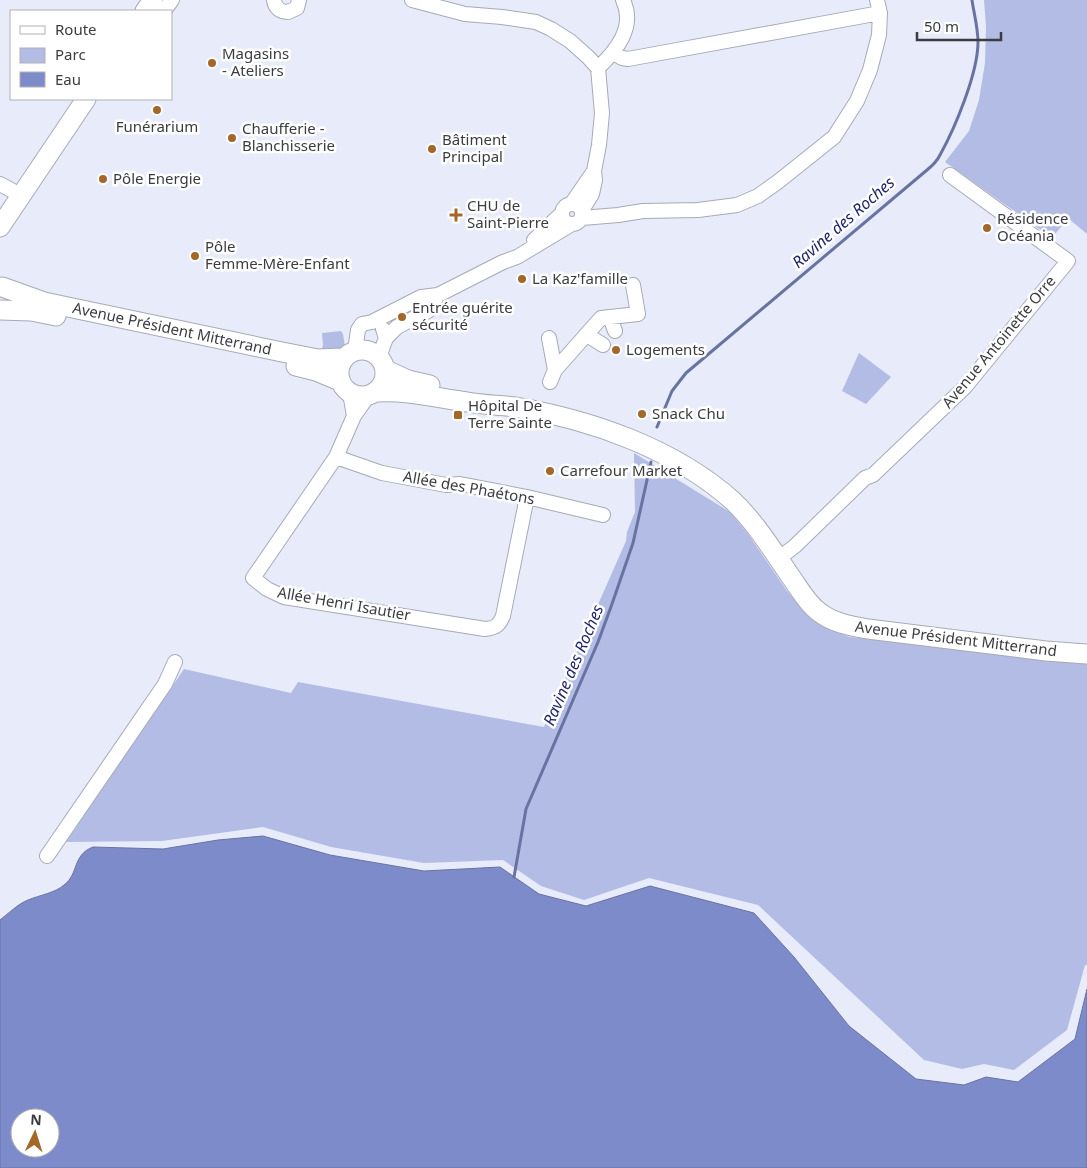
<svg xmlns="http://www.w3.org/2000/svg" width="1087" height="1168" font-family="'Noto Sans',sans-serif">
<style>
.green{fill:#b2bce5}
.water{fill:#7d8bca;stroke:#6973a1;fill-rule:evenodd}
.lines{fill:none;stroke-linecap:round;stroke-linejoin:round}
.stream{stroke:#6973a1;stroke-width:3}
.street-casing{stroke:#a7aab6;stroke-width:16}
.secondary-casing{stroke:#a7aab6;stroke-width:21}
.street{stroke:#fff;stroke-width:14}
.secondary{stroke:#fff;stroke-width:19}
.poi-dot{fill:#a36829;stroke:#fff;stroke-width:2}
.labels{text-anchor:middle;stroke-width:5;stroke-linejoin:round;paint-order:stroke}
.poi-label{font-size:15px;fill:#3b3c41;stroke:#fff;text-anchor:start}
.street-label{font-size:15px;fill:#3b3c41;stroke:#fff}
.water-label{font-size:16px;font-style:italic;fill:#20256e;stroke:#fff}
</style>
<rect width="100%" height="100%" fill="#e8ebf9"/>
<path class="green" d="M984 0H1087V234L1068 218 1052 238 945 162 969 131 979 100 985 63 986 26Z
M341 331 343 334 345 347 340 349 321 352 323 345 322 333Z
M859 353 891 377 866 404 842 391Z
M634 453 730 512 748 534 787 591 810 618 830 630 850 637 1087 662V965H1085L1067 1030 1014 1070 984 1064 962 1069 924 1060 758 905 649 878 584 900 541 886 503 860 424 863 331 847 263 827 162 841 66 842 184 669 291 693 298 682 544 727 626 541 627 532 635 512Z"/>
<path class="water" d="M263 836 330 855 424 871 500 867 539 894 586 906 650 886 754 913 794 957 849 1026 916 1079 964 1085 986 1077 1018 1082 1075 1039 1087 989V1168H0V920C9 913 18 904 28 900 40 895 55 893 64 885 79 874 72 855 93 847L163 849 218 840ZM20 1118H50V1148H20Z"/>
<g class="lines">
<path class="stream" d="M657 427 672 391 686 373 927 170C932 166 937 161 940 155 955 128 978 73 978 42 978 28 974 14 972 0
M514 877 526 809 598 642 612 604 633 543 651 462"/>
<g class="street-casing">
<path id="street" d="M274 0C275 8 280 12 288 12L297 8 299 0
M412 0 465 14 502 17 536 22 551 29 570 41 588 57 598 68 602 113 599 145 594 171 595 180 592 194 582 210
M164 11 172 0
M614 53 622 58 628 59 880 13
M598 68C616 51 636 27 623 0
M0 184 22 196
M572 203 594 171
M562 214a10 10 0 1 1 20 0a10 10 0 1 1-20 0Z
M582 218 618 215 643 211 698 210 737 205 758 196 779 181 834 137 857 101 870 70 879 35 880 13 877 0
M534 240 561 214
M610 317 615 331
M587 335 603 345
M386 338 397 327 428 311 438 295
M549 338 555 370
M355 351 358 330 362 324 372 322 421 297 438 295 503 262 517 257 572 224
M379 357 386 338 383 329
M550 382 555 370 601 318 638 314 633 285
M350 393 354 416
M368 396 354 416 336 457 253 578 267 589 284 597 485 629C496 628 499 625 503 616L527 497
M336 457 382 473 446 485 460 484 527 497 603 515
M778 559 795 546 865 478 873 475 965 387 1068 261 950 175
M47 856 165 684 175 662"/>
</g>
<g class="secondary-casing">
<path id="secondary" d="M145 11 153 0
M0 227 86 99
M2 287 44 302 282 352 318 359 344 358
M0 310 31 311 56 316
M339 373a23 23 0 1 1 46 0a23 23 0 1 1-46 0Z
M296 366 316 371 340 381
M386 370 408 380 430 385
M377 392C408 390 436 398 467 402 483 405 500 405 516 407 592 420 675 449 733 501 757 524 774 553 793 580 800 590 808 604 819 612 833 623 851 626 868 629L1046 651 1087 654"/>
</g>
<use href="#street" class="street"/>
<use href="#secondary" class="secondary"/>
</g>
<g class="poi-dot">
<circle cx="212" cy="63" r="5"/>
<circle cx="157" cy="110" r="5"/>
<circle cx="232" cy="138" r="5"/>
<circle cx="432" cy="149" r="5"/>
<circle cx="103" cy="179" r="5"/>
<path d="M453.5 207.5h5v5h5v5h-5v5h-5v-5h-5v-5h5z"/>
<circle cx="987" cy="228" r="5"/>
<circle cx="195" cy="256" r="5"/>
<circle cx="522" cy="279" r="5"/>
<circle cx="402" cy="317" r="5"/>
<circle cx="616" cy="350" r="5"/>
<circle cx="642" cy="414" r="5"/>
<rect x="453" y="410" width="10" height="10" rx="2.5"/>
<circle cx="550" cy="471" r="5"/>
</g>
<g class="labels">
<g class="poi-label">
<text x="222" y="59">Magasins<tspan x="222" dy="17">- Ateliers</tspan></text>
<text x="157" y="132" text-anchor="middle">Funérarium</text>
<text x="242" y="134">Chaufferie -<tspan x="242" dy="17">Blanchisserie</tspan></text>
<text x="442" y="145">Bâtiment<tspan x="442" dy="17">Principal</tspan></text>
<text x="113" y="184">Pôle Energie</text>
<text x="467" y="211">CHU de<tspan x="467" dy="17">Saint-Pierre</tspan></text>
<text x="997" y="224">Résidence<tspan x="997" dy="17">Océania</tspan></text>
<text x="205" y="252">Pôle<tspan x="205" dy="17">Femme-Mère-Enfant</tspan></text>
<text x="532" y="284">La Kaz'famille</text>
<text x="412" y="313">Entrée guérite<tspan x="412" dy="17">sécurité</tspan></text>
<text x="626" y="355">Logements</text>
<text x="468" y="411">Hôpital De<tspan x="468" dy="17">Terre Sainte</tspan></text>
<text x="652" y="419">Snack Chu</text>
<text x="560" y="476">Carrefour Market</text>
</g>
<g class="street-label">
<text transform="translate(172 329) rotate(12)" y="5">Avenue Président Mitterrand</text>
<text transform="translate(999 342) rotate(-50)" y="5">Avenue Antoinette Orre</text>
<text transform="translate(469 488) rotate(10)" y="5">Allée des Phaétons</text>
<text transform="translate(344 604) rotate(10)" y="5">Allée Henri Isautier</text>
<text transform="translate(956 639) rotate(7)" y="5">Avenue Président Mitterrand</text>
</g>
<g class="water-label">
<text transform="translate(843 222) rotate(-41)" y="6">Ravine des Roches</text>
<text transform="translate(573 665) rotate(-67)" y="6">Ravine des Roches</text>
</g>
</g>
<rect x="10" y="10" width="162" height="90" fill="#ffffff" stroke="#b1b1b3"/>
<rect x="20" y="26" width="25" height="8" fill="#ffffff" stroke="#b1b1b3"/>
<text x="55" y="35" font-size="15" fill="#3b3c41">Route</text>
<rect x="20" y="48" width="25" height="15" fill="#b2bce5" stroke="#b1b1b3"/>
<text x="55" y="60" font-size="15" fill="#3b3c41">Parc</text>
<rect x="20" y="72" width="25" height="15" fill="#7d8bca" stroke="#b1b1b3"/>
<text x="55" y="85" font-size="15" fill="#3b3c41">Eau</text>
<g transform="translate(35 1133) rotate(4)"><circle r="24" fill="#ffffff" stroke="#b1b1b3"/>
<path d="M0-4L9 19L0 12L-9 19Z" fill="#a36829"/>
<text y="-8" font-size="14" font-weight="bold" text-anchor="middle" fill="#3b3c41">N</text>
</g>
<path d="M917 32v8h84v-8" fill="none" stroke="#3b3c41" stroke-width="2.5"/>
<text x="924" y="32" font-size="15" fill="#3b3c41" stroke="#ffffff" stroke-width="4" paint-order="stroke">50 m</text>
</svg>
